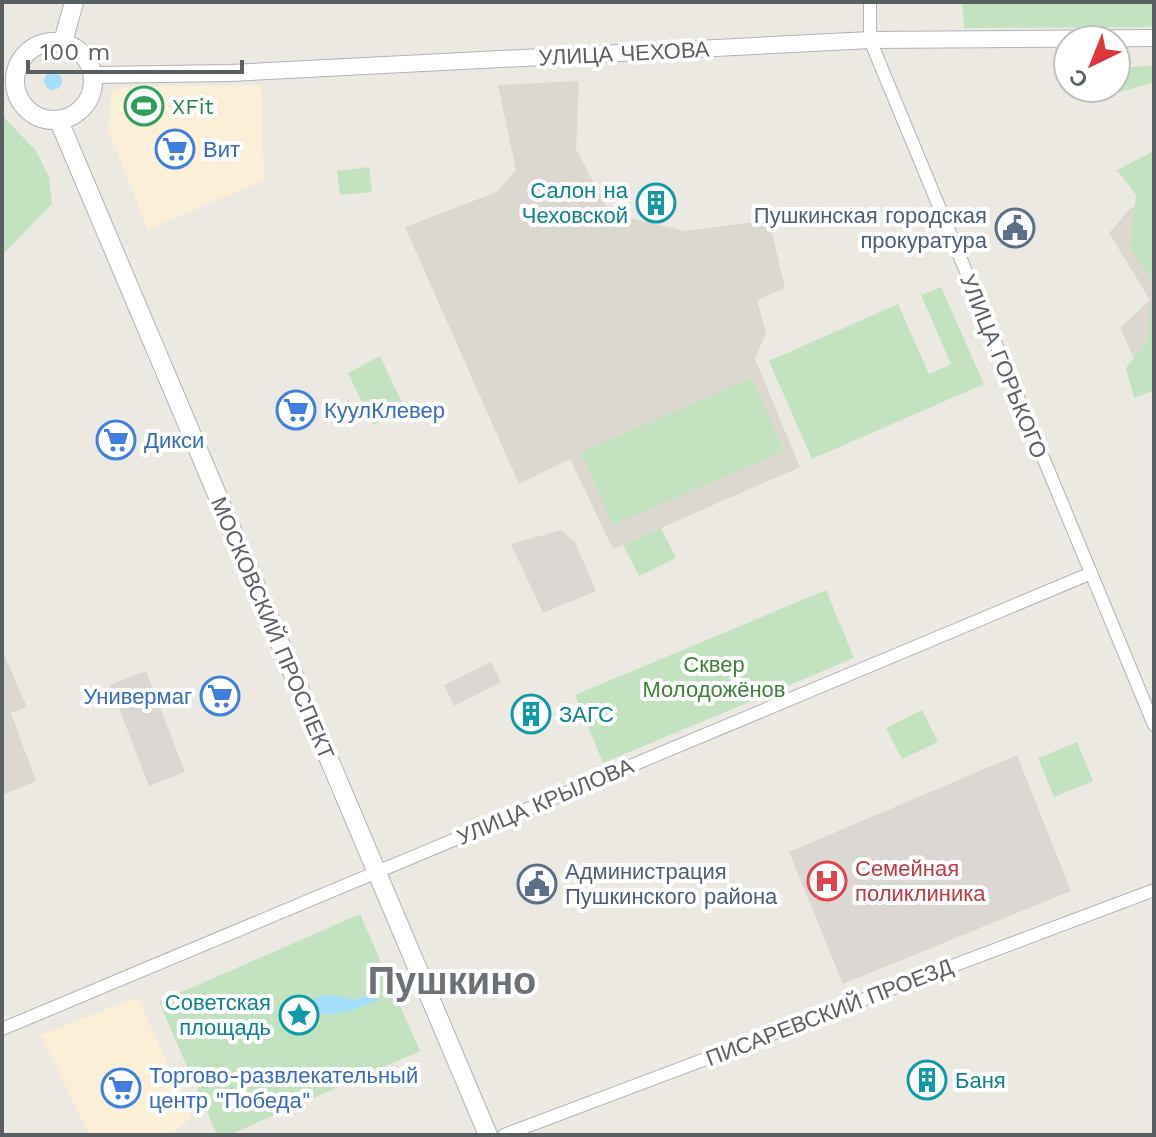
<svg xmlns="http://www.w3.org/2000/svg" width="1156" height="1137" font-family="'Work Sans',sans-serif">
<style>
.commercial{fill:#fbefd8}
.industrial{fill:#dbd8d4}
.education{fill:#dcd8d0}
.green{fill:#c3e3c0}
.water{fill:#a5def9}
.lines{fill:none;stroke-linecap:round;stroke-linejoin:round}
.minor-casing{stroke:#b0b3b7;stroke-width:14}
.tertiary-casing{stroke:#b0b3b7;stroke-width:18}
.secondary-casing{stroke:#afb3b7;stroke-width:20}
.minor{stroke:#fff;stroke-width:12}
.tertiary{stroke:#fff;stroke-width:16}
.secondary{stroke:#fff;stroke-width:18}
.labels{text-anchor:middle;stroke-width:8;stroke-linejoin:round;paint-order:stroke}
.street-label{font-size:22px;fill:#5a5f62;stroke:#fff}
.leisure-label{font-size:22px;fill:#27864d;stroke:#fff;text-anchor:start}
.shop-label{font-size:22px;fill:#366cbe;stroke:#fff;text-anchor:start}
.culture-label{font-size:22px;fill:#0d838f;stroke:#fff;text-anchor:end}
.service-label{font-size:22px;fill:#4e5e75;stroke:#fff;text-anchor:end}
.park-label{font-size:22px;fill:#3e823a;stroke:#fff}
.health-label{font-size:22px;fill:#be3a42;stroke:#fff;text-anchor:start}
.town-label{font-size:38px;font-weight:bold;fill:#6b7174;stroke:#fff}
</style>
<rect width="100%" height="100%" fill="#ece9e2"/>
<path class="commercial" d="M261 85 264 180 148 230 108 130 112 92 125 87Z
M138 997 191 1118 170 1135H89L41 1035Z"/>
<path class="industrial" d="M561 530 575 542 596 591 543 613 511 544Z
M491 662 501 682 454 706 444 685Z
M146 671 185 772 149 786 110 685Z
M1017 755 1071 891 843 984 789 852Z"/>
<path class="education" d="M579 81 576 149 610 213 685 231 769 220 785 288 757 300 766 333 755 359 800 467 613 549 570 459 519 484 405 227 497 192 516 170 498 85Z
M1154 191V381L1146 384 1120 328 1150 300 1109 233 1130 209Z
M2 650 27 707 11 713 36 781 2 795Z"/>
<path class="green" d="M962 2H1154V27L964 28Z
M1154 65V82L1098 99 1084 91 1116 88V69Z
M2 115 36 151 49 177 52 204 2 255Z
M1154 151V286L1149 274 1130 249 1136 195 1117 170Z
M369 167 372 192 340 195 337 171Z
M941 287 984 384 812 459 769 361 898 304 929 374 951 364 921 295Z
M1151 301H1154V390L1134 398 1126 368 1148 340Z
M380 356 405 409 373 425 348 373Z
M752 378 784 451 613 525 581 452Z
M661 528 676 558 639 576 623 545Z
M826 590 854 658 603 763 575 695Z
M922 710 938 742 902 759 886 728Z
M1077 742 1093 781 1054 797 1038 758Z
M360 914 420 1051 229 1135H217L159 1002Z"/>
<path class="water" d="M44 81a9 9 0 1 1 18 0a9 9 0 1 1-18 0Z
M375 991 379 999C349 1014 324 1021 294 1005L297 997 310 1002C325 988 339 999 356 999 361 999 370 993 375 991Z"/>
<g class="lines">
<g class="minor-casing">
<path id="minor" d="M870 2V40L1154 725
M2 1029 1089 574
M504 1135 1154 890"/>
</g>
<g class="tertiary-casing">
<path id="tertiary" d="M93 75 230 73 870 40 1154 38"/>
</g>
<g class="secondary-casing">
<path id="secondary" d="M15 81a39 39 0 1 1 78 0a39 39 0 1 1-78 0Z
M63 42 74 2
M59 121 488 1135"/>
</g>
<use href="#minor" class="minor"/>
<use href="#tertiary" class="tertiary"/>
<use href="#secondary" class="secondary"/>
</g>
<defs>
<g id="stadium-ring" transform="scale(2)"><circle r="9.5" fill="#fff" stroke="#2e9e5b" stroke-width="1.5"/><path d="M0-5a6.5 5 0 1 0 0 10a6.5 5 0 1 0 0-10ZM-3.5-1.8h7v3.6h-7Z" fill="#2e9e5b"/></g>
<g id="supermarket-ring" transform="scale(2)"><circle r="9.5" fill="#fff" stroke="#3f7fe0" stroke-width="1.5"/><path d="M-6-5.5h2.5l.6 2H6L4.5 2H-2.5L-4.4-4H-6ZM-1.5 3.2a1.3 1.3 0 1 0 .1 0ZM3 3.2a1.3 1.3 0 1 0 .1 0Z" fill="#3f7fe0"/></g>
<g id="building-ring" transform="scale(2)"><circle r="9.5" fill="#fff" stroke="#0f9aa8" stroke-width="1.5"/><path d="M-4-6H4V6H1V3H-1V6H-4ZM-2.5-4.3h1.7v1.8h-1.7ZM.8-4.3h1.7v1.8H.8ZM-2.5-1h1.7V.8h-1.7ZM.8-1h1.7V.8H.8Z" fill="#0f9aa8"/></g>
<g id="civic-ring" transform="scale(2)"><circle r="9.5" fill="#fff" stroke="#5c6f8a" stroke-width="1.5"/><path d="M-.6-6.5H3V-4.5H.6V-3L4-1V1h2V6H-6V1h2V-1L-.6-3ZM-1.2 2.5V6h2.4V2.5Z" fill="#5c6f8a"/></g>
<g id="hospital-ring" transform="scale(2)"><circle r="9.5" fill="#fff" stroke="#e0444e" stroke-width="1.5"/><path d="M-5-5h3v3.5h4V-5h3V5h-3V1.5h-4V5h-3Z" fill="#e0444e"/></g>
<g id="sight-ring" transform="scale(2)"><circle r="9.5" fill="#fff" stroke="#0f9aa8" stroke-width="1.5"/><path d="M0-6L1.8-2.2L6-1.7L2.9 1.2L3.7 5.4L0 3.3L-3.7 5.4L-2.9 1.2L-6-1.7L-1.8-2.2Z" fill="#0f9aa8"/></g>
</defs>
<g fill-rule="evenodd">
<use href="#stadium-ring" x="144" y="106"/>
<use href="#supermarket-ring" x="175" y="149"/>
<use href="#building-ring" x="656" y="203"/>
<use href="#civic-ring" x="1015" y="228"/>
<use href="#supermarket-ring" x="296" y="410"/>
<use href="#supermarket-ring" x="116" y="440"/>
<use href="#supermarket-ring" x="220" y="696"/>
<use href="#building-ring" x="531" y="714"/>
<use href="#hospital-ring" x="827" y="881"/>
<use href="#civic-ring" x="537" y="884"/>
<use href="#sight-ring" x="299" y="1015"/>
<use href="#building-ring" x="927" y="1080"/>
<use href="#supermarket-ring" x="121" y="1088"/>
</g>
<g class="labels">
<g class="street-label">
<text transform="translate(624 53) rotate(-3)" y="8">УЛИЦА ЧЕХОВА</text>
<text transform="translate(1004 366) rotate(68)" y="8">УЛИЦА ГОРЬКОГО</text>
<text transform="translate(273 628) rotate(67)" y="8">МОСКОВСКИЙ ПРОСПЕКТ</text>
<text transform="translate(545 801) rotate(-23)" y="8">УЛИЦА КРЫЛОВА</text>
<text transform="translate(829 1012) rotate(-21)" y="8">ПИСАРЕВСКИЙ ПРОЕЗД</text>
</g>
<g class="leisure-label">
<text x="172" y="114">XFit</text>
</g>
<g class="shop-label">
<text x="203" y="157">Вит</text>
<text x="324" y="418">КуулКлевер</text>
<text x="144" y="448">Дикси</text>
<text x="192" y="704" text-anchor="end">Универмаг</text>
<text x="149" y="1083">Торгово-развлекательный<tspan x="149" dy="25">центр "Победа"</tspan></text>
</g>
<g class="culture-label">
<text x="628" y="198">Салон на<tspan x="628" dy="25">Чеховской</tspan></text>
<text x="559" y="722" text-anchor="start">ЗАГС</text>
<text x="271" y="1010">Советская<tspan x="271" dy="25">площадь</tspan></text>
<text x="955" y="1088" text-anchor="start">Баня</text>
</g>
<g class="service-label">
<text x="987" y="223">Пушкинская городская<tspan x="987" dy="25">прокуратура</tspan></text>
<text x="565" y="879" text-anchor="start">Администрация<tspan x="565" dy="25">Пушкинского района</tspan></text>
</g>
<g class="park-label">
<text x="714" y="672">Сквер<tspan x="714" dy="25">Молодожёнов</tspan></text>
</g>
<g class="health-label">
<text x="855" y="876">Семейная<tspan x="855" dy="25">поликлиника</tspan></text>
</g>
<g class="town-label">
<text x="452" y="994">Пушкино</text>
</g>
</g>
<rect width="1156" height="1137" fill="none" stroke="#5a5f62" stroke-width="8"/>
<g transform="translate(1092 64) rotate(223)"><circle r="38" fill="#ffffff" stroke="#bdbfc0" stroke-width="2"/>
<path d="M0-6L14 30L0 20L-14 30Z" fill="#de363b"/>
<text y="-12" font-size="22" font-weight="bold" text-anchor="middle" fill="#5a5f62">С</text>
</g>
<path d="M28 60v12h214v-12" fill="none" stroke="#5a5f62" stroke-width="4"/>
<text x="40" y="60" font-size="24" fill="#5a5f62" stroke="#ffffff" stroke-width="6" paint-order="stroke">100 m</text>
</svg>
